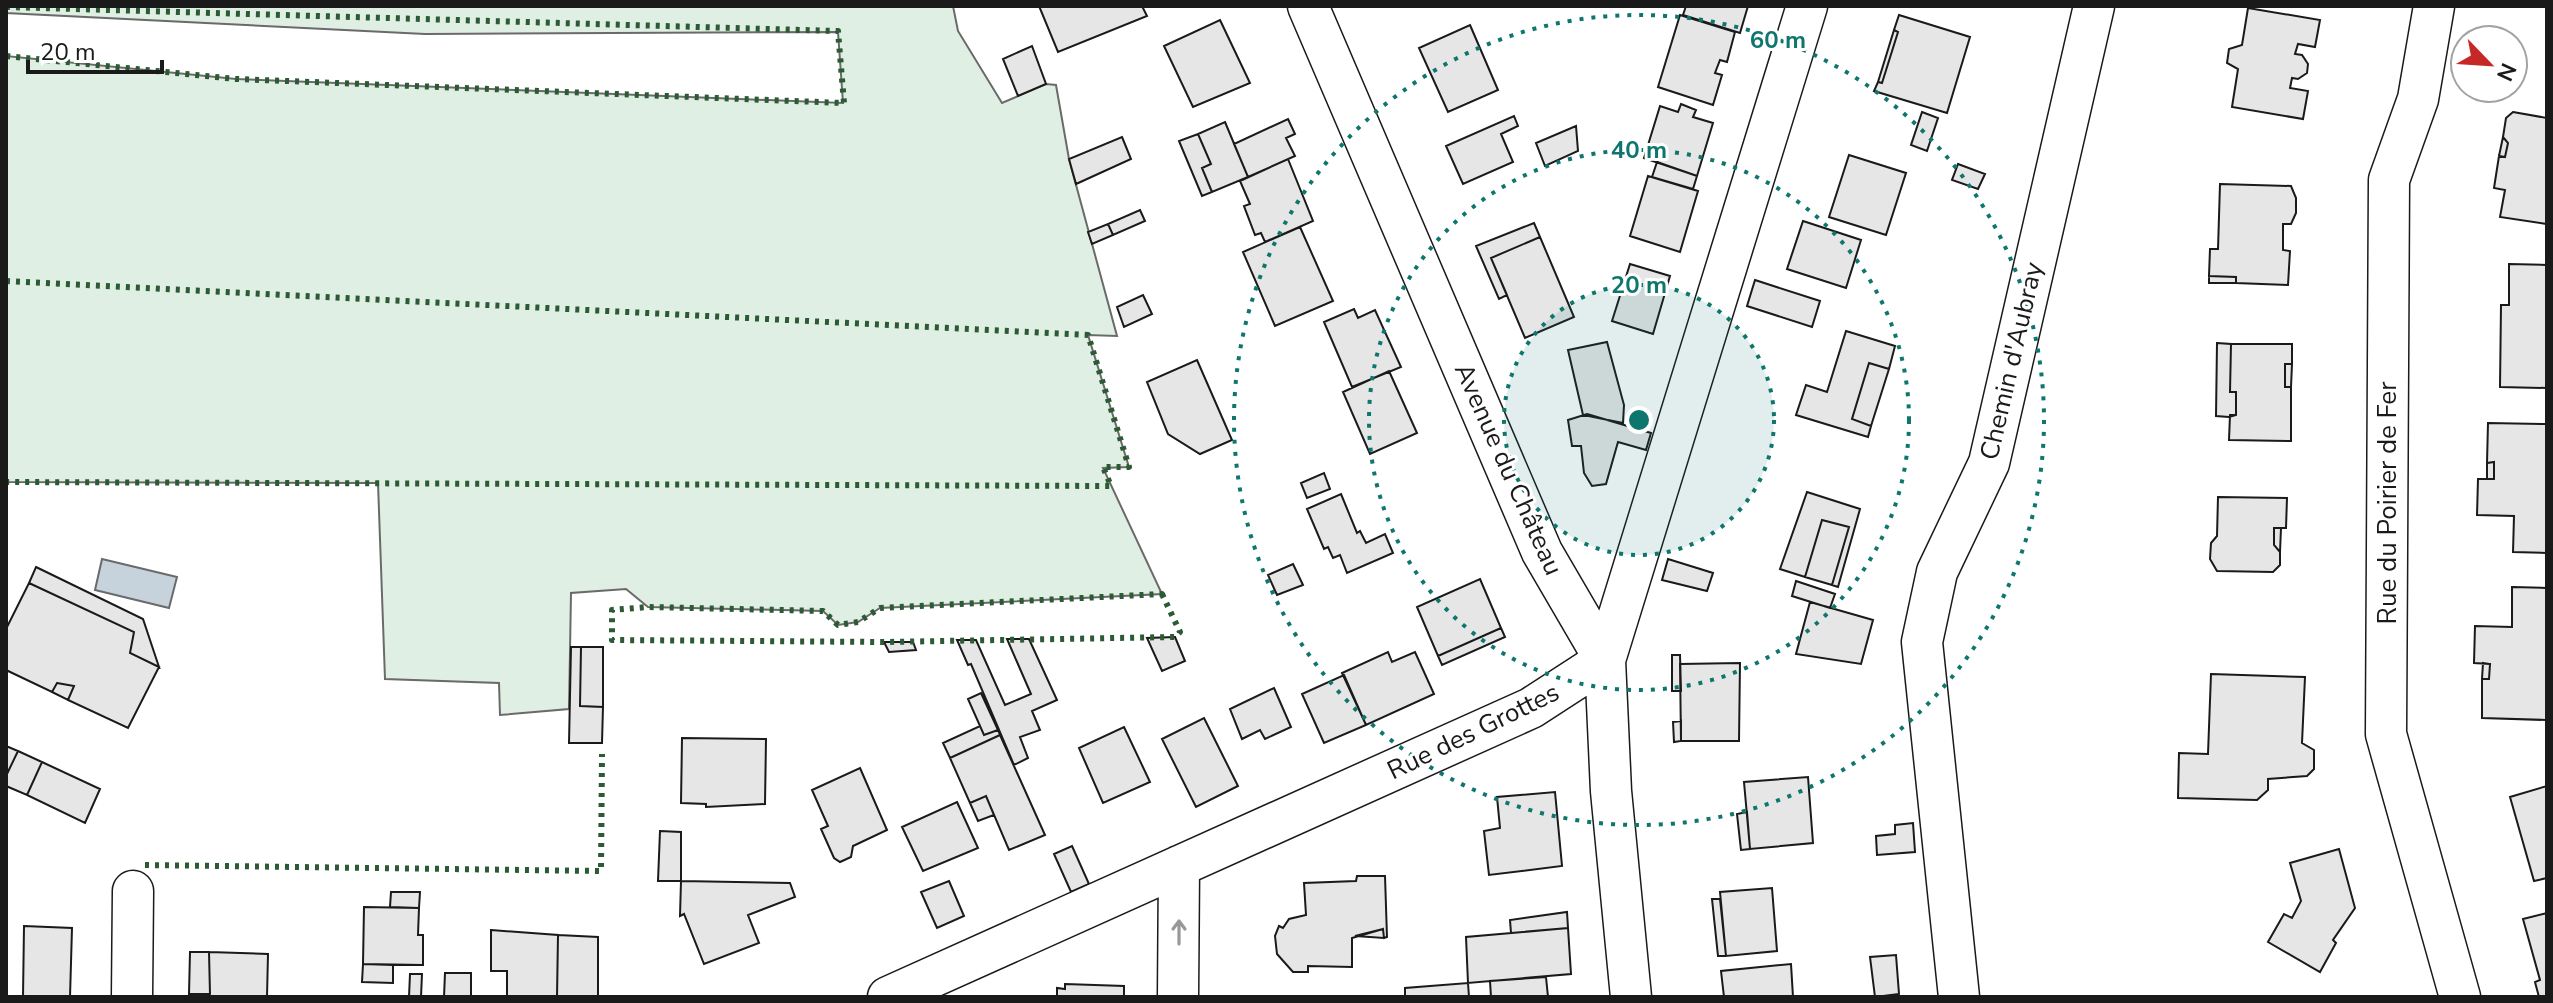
<svg xmlns="http://www.w3.org/2000/svg" width="2553" height="1003" font-family="'Nunito Sans',sans-serif">
<style>
.green{fill:#e0efe3;stroke:#6a6a6a;stroke-width:2}
.water{fill:#c6d2dc;stroke:#6a6a6a;stroke-width:2}
.building{fill:#e6e6e6;stroke:#1a1a1a;stroke-width:2}
.lines{fill:none;stroke-linecap:round;stroke-linejoin:round}
.minor-casing{stroke:#1a1a1a;stroke-width:43}
.minor{stroke:#fff;stroke-width:40}
.hedge{stroke:#2b5a34;stroke-width:6;stroke-dasharray:4 6;stroke-linecap:butt}
.oneway{stroke:#989898}
.ring{fill:none;stroke:#0f766e;stroke-width:4;stroke-dasharray:4 8}
.labels{text-anchor:middle;stroke-width:6;stroke-linejoin:round;paint-order:stroke}
.street-label{font-size:26px;fill:#1a1a1a;stroke:#fff}
.centre{fill:#0f766e;stroke:#fff;stroke-width:4}
.ring-label{font-size:24px;text-anchor:middle;font-weight:bold;fill:#0f766e;stroke:#fff;stroke-width:6;stroke-linejoin:round;paint-order:stroke}
</style>
<rect width="100%" height="100%" fill="#fff"/>
<path class="green" d="M6 6H953L958 31 1002 103 1046 84 1056 85 1069 159 1117 336 1088 335 1129 467 1103 468 1162 594 880 608 858 622 838 625 823 611 648 607 626 589 571 593 569 709 500 715 499 683 385 679 378 483 6 482V56L236 79 843 103 838 32 425 34 6 13Z"/>
<path class="water" d="M102 559 177 577 169 608 95 590Z"/>
<path class="building" d="M1039 6H1142L1147 16 1058 52Z
M1686 6H1748L1740 33 1683 15Z
M2248 8 2320 20 2315 47 2298 44 2295 54 2302 55 2308 64 2307 73 2298 79 2292 78 2290 88 2308 91 2303 119 2232 107 2238 69 2227 63 2229 49 2242 45Z
M1680 15 1735 32 1727 62 1720 60 1715 73 1722 75 1713 105 1658 87Z
M1899 15 1970 37 1947 113 1874 91 1878 82 1882 83 1898 32 1894 30Z
M1220 20 1250 83 1193 107 1164 46Z
M1470 25 1498 90 1448 112 1419 48Z
M1894 30 1898 32 1882 83 1878 82Z
M1032 46 1046 84 1018 96 1003 59Z
M1681 104 1696 110 1693 117 1713 123 1697 176 1644 158 1660 106 1678 112Z
M1922 112 1938 118 1927 151 1911 145Z
M2513 112 2547 118V224L2500 217 2505 190 2494 188 2499 156 2505 157 2508 143 2503 137 2506 118Z
M1514 116 1518 126 1501 134 1513 162 1463 184 1446 146Z
M1288 119 1295 134 1286 138 1295 156 1248 177 1234 144Z
M1225 122 1248 177 1212 192 1202 168 1211 164 1198 134Z
M1576 126 1578 151 1545 166 1536 143Z
M1198 134 1211 164 1202 168 1212 192 1202 196 1179 141Z
M1122 137 1131 159 1076 184 1069 159Z
M2503 137 2508 143 2505 157 2499 156Z
M1849 155 1906 173 1886 235 1829 217Z
M1288 159 1313 221 1265 242 1261 233 1255 235 1244 206 1250 204 1240 181Z
M1657 162 1697 176 1693 189 1652 177Z
M1958 164 1985 174 1978 189 1952 180Z
M1648 176 1698 191 1680 252 1630 236Z
M2220 184 2291 186 2296 198V213L2291 224H2283V250L2290 251 2288 285 2236 283V277L2209 276 2210 249H2218Z
M1140 210 1145 221 1113 235 1108 224Z
M1803 221 1861 240 1846 288 1787 269Z
M1534 223 1540 237 1491 258 1507 295 1499 299 1476 246Z
M1108 224 1113 235 1092 244 1088 232Z
M1300 227 1333 301 1275 326 1243 252Z
M1540 237 1574 317 1525 338 1491 258Z
M1630 264 1670 276 1653 334 1612 321Z
M2509 264 2547 265V388L2500 387 2501 305H2509Z
M2209 276 2236 277V283H2209Z
M1755 280 1820 301 1812 327 1747 306Z
M1143 295 1152 314 1124 327 1117 307Z
M1354 309 1358 318 1375 310 1401 367 1352 387 1324 322Z
M1846 331 1895 346 1889 369 1869 363 1852 419 1871 426 1868 437 1796 415 1806 385 1827 392Z
M1607 342 1624 405 1623 423 1583 415 1568 350Z
M2217 343 2231 344 2230 392H2236V415L2229 417 2216 416Z
M2231 344H2292V364H2285V387H2291V441L2229 440 2230 415H2236V392H2230Z
M1197 360 1232 440 1200 454 1168 434 1147 382Z
M1869 363 1889 369 1871 426 1852 419Z
M2285 364H2292L2291 387H2285Z
M1389 371 1417 433 1370 454 1343 392Z
M1587 414 1651 433 1646 450 1618 442 1606 484 1592 486 1584 473 1581 446H1572L1568 420Z
M2488 423 2547 424V553L2513 552 2514 516 2477 515 2478 479H2494V462L2487 463Z
M2494 462V479H2487V463Z
M1324 473 1330 489 1307 498 1301 483Z
M1807 492 1860 509 1838 587 1832 585 1849 527 1822 520 1805 577 1780 569Z
M1341 494 1357 533 1360 531 1366 543 1385 534 1393 553 1347 573 1340 555 1333 558 1328 547 1324 549 1307 509Z
M2218 497 2287 498 2286 528H2274V545L2280 552V565L2273 572 2217 571 2210 559 2211 543 2217 536Z
M1822 520 1849 527 1832 585 1805 577Z
M2274 528H2281L2280 552 2274 545Z
M1668 559 1713 573 1707 591 1662 580Z
M1293 564 1303 585 1277 595 1268 575Z
M36 567 143 619 159 667 130 653 134 632 29 583Z
M1480 579 1501 628 1438 656 1417 607Z
M1796 581 1835 594 1830 608 1792 596Z
M29 583 134 632 130 653 159 667 128 728 68 700 74 686 57 683 52 692 6 670V629Z
M2512 587 2547 588 2546 720 2482 718V679H2489L2490 664 2474 663 2475 626 2512 627Z
M1810 602 1873 620 1861 664 1796 654Z
M1501 628 1505 637 1442 665 1438 656Z
M1175 637 1185 661 1162 671 1147 638Z
M1007 639H1029L1057 700 1032 711 1040 730 1020 737 1028 758 1014 765 971 664 968 665 957 640H976L1005 705 1031 694Z
M884 642H913L916 650 889 652Z
M571 647H581L580 706 603 707 602 743H569Z
M581 647H603V707L580 706Z
M1388 652 1392 662 1415 652 1434 694 1366 725 1342 673Z
M1672 655H1680L1681 691H1672Z
M1740 663 1739 741H1681L1680 664Z
M2483 663 2490 664 2489 679H2482Z
M2211 674 2305 677 2302 743 2314 750V769L2307 776 2268 779V790L2257 800 2178 798 2179 753 2208 754Z
M1344 675 1366 725 1324 743 1302 694Z
M57 683 74 686 68 700 52 692Z
M1274 688 1291 727 1265 739 1260 730 1242 739 1230 709Z
M981 693 998 730 984 735 968 699Z
M1204 718 1238 786 1196 807 1162 739Z
M1681 721V741L1674 742 1673 722Z
M980 726 984 735 998 730 1000 735 950 758 943 743Z
M1124 727 1150 782 1103 803 1079 748Z
M1000 735 1045 835 1009 850 986 796 970 803 950 758Z
M682 738 766 739 765 804 706 807V804L681 803Z
M6 746 18 751 6 776Z
M18 751 42 762 27 795 6 786V776Z
M42 762 100 789 85 823 27 795Z
M860 768 887 830 853 846 851 857 840 862 834 858 821 829 828 826 812 790Z
M1808 777 1813 843 1750 849 1744 782Z
M2547 786V878L2534 881 2510 797Z
M1555 792 1562 866 1489 875 1484 831 1500 828 1497 797Z
M986 796 994 815 978 821 970 803Z
M957 802 978 848 923 871 902 827Z
M1747 812 1750 849 1741 850 1737 814Z
M1913 823 1915 852 1877 855 1876 836 1895 834V825Z
M660 831 681 832V881H658Z
M1072 846 1089 884 1071 892 1054 854Z
M2339 849 2355 908 2333 940 2336 943 2320 972 2268 942 2284 914 2292 918 2301 901 2290 863Z
M1357 876H1385L1387 937 1384 938 1383 929 1352 938V967L1308 966V972H1293L1277 954 1275 936 1279 926 1283 928 1289 919 1306 915 1304 883 1356 881Z
M681 881 790 883 795 897 748 915 759 943 704 964 684 914 680 916Z
M949 881 964 916 937 928 921 892Z
M1772 888 1777 951 1726 956 1720 892Z
M391 892H420L419 908 390 907Z
M1712 899H1720L1726 956H1718Z
M364 907 419 908 418 935H423V965L363 964Z
M1567 912 1568 928 1511 933 1510 920Z
M2547 913V997H2539L2535 982 2540 980 2523 919Z
M24 926 72 928 70 997H23Z
M1568 928 1571 974 1468 983 1466 937Z
M1383 929 1384 938 1355 936Z
M491 930 558 935 557 997H507V971H491Z
M558 935 598 937V997H557Z
M190 952H209L210 994H189Z
M209 952 268 954 267 997H189L210 994Z
M1896 955 1899 994 1875 997 1870 957Z
M363 964 393 965V983L362 982Z
M1791 964 1793 997H1724L1721 971Z
M445 973H471V997H444Z
M410 974H422L421 997H409Z
M1546 977 1548 997H1491L1490 981Z
M1468 983 1469 997H1405V988Z
M1065 984 1124 986V997H1057V988L1065 989Z"/>
<g class="lines">
<g class="minor-casing">
<path id="minor" d="M1308 6 1542 552 1605 660 1611 791 1631 997
M2434 6 2418 99 2389 180 2386 734 2460 997
M132 997 133 891
M888 997 1531 708 1605 660 1807 6
M1178 997 1179 866
M1959 997 1922 642 1937 572 1989 463 2094 6"/>
</g>
<use href="#minor" class="minor"/>
<path class="hedge" d="M6 7 838 31 844 103 236 79 6 56
M6 281 1088 335 1129 467H1103L1111 486 6 482
M1162 594 1180 632 1175 637 884 642 612 640V610L648 607 823 611 838 625 858 622 880 608Z
M145 865 601 871 602 754"/>
</g>
<defs><path id="oneway-shaft" d="M-6 0H5M1.5-3L5.5 0L1.5 3" fill="none" stroke-width="1.6" stroke-linecap="round" stroke-linejoin="round" transform="scale(2)"/></defs>
<use class="oneway" href="#oneway-shaft" transform="translate(1179 932) rotate(-90)"/>
<circle cx="1639" cy="420" r="135" fill="#0f766e" fill-opacity=".12"/>
<g class="ring">
<circle cx="1639" cy="420" r="135"/>
<circle cx="1639" cy="420" r="270"/>
<circle cx="1639" cy="420" r="405"/>
</g>
<g class="labels">
<g class="street-label">
<text transform="translate(2011 361) rotate(-77)" y="9">Chemin d'Aubray</text>
<text transform="translate(1509 469) rotate(66)" y="9">Avenue du Château</text>
<text transform="translate(2387 503) rotate(-90)" y="9">Rue du Poirier de Fer</text>
<text transform="translate(1473 731) rotate(-26)" y="9">Rue des Grottes</text>
</g>
</g>
<circle cx="1639" cy="420" r="12" class="centre"/>
<g class="ring-label">
<text x="1778" y="48">60 m</text>
<text x="1639" y="158">40 m</text>
<text x="1639" y="293">20 m</text>
</g>
<rect width="2553" height="1003" fill="none" stroke="#1a1a1a" stroke-width="16"/>
<g transform="translate(2489 64) rotate(115)"><circle r="38" fill="#ffffff" stroke="#a3a3a3" stroke-width="2"/>
<path d="M0-6L14 30L0 20L-14 30Z" fill="#c62828"/>
<text y="-12" font-size="22" font-weight="bold" text-anchor="middle" fill="#1a1a1a">N</text>
</g>
<path d="M28 60v12h134v-12" fill="none" stroke="#1a1a1a" stroke-width="4"/>
<text x="40" y="60" font-size="24" fill="#1a1a1a" stroke="#ffffff" stroke-width="6" paint-order="stroke">20 m</text>
</svg>
